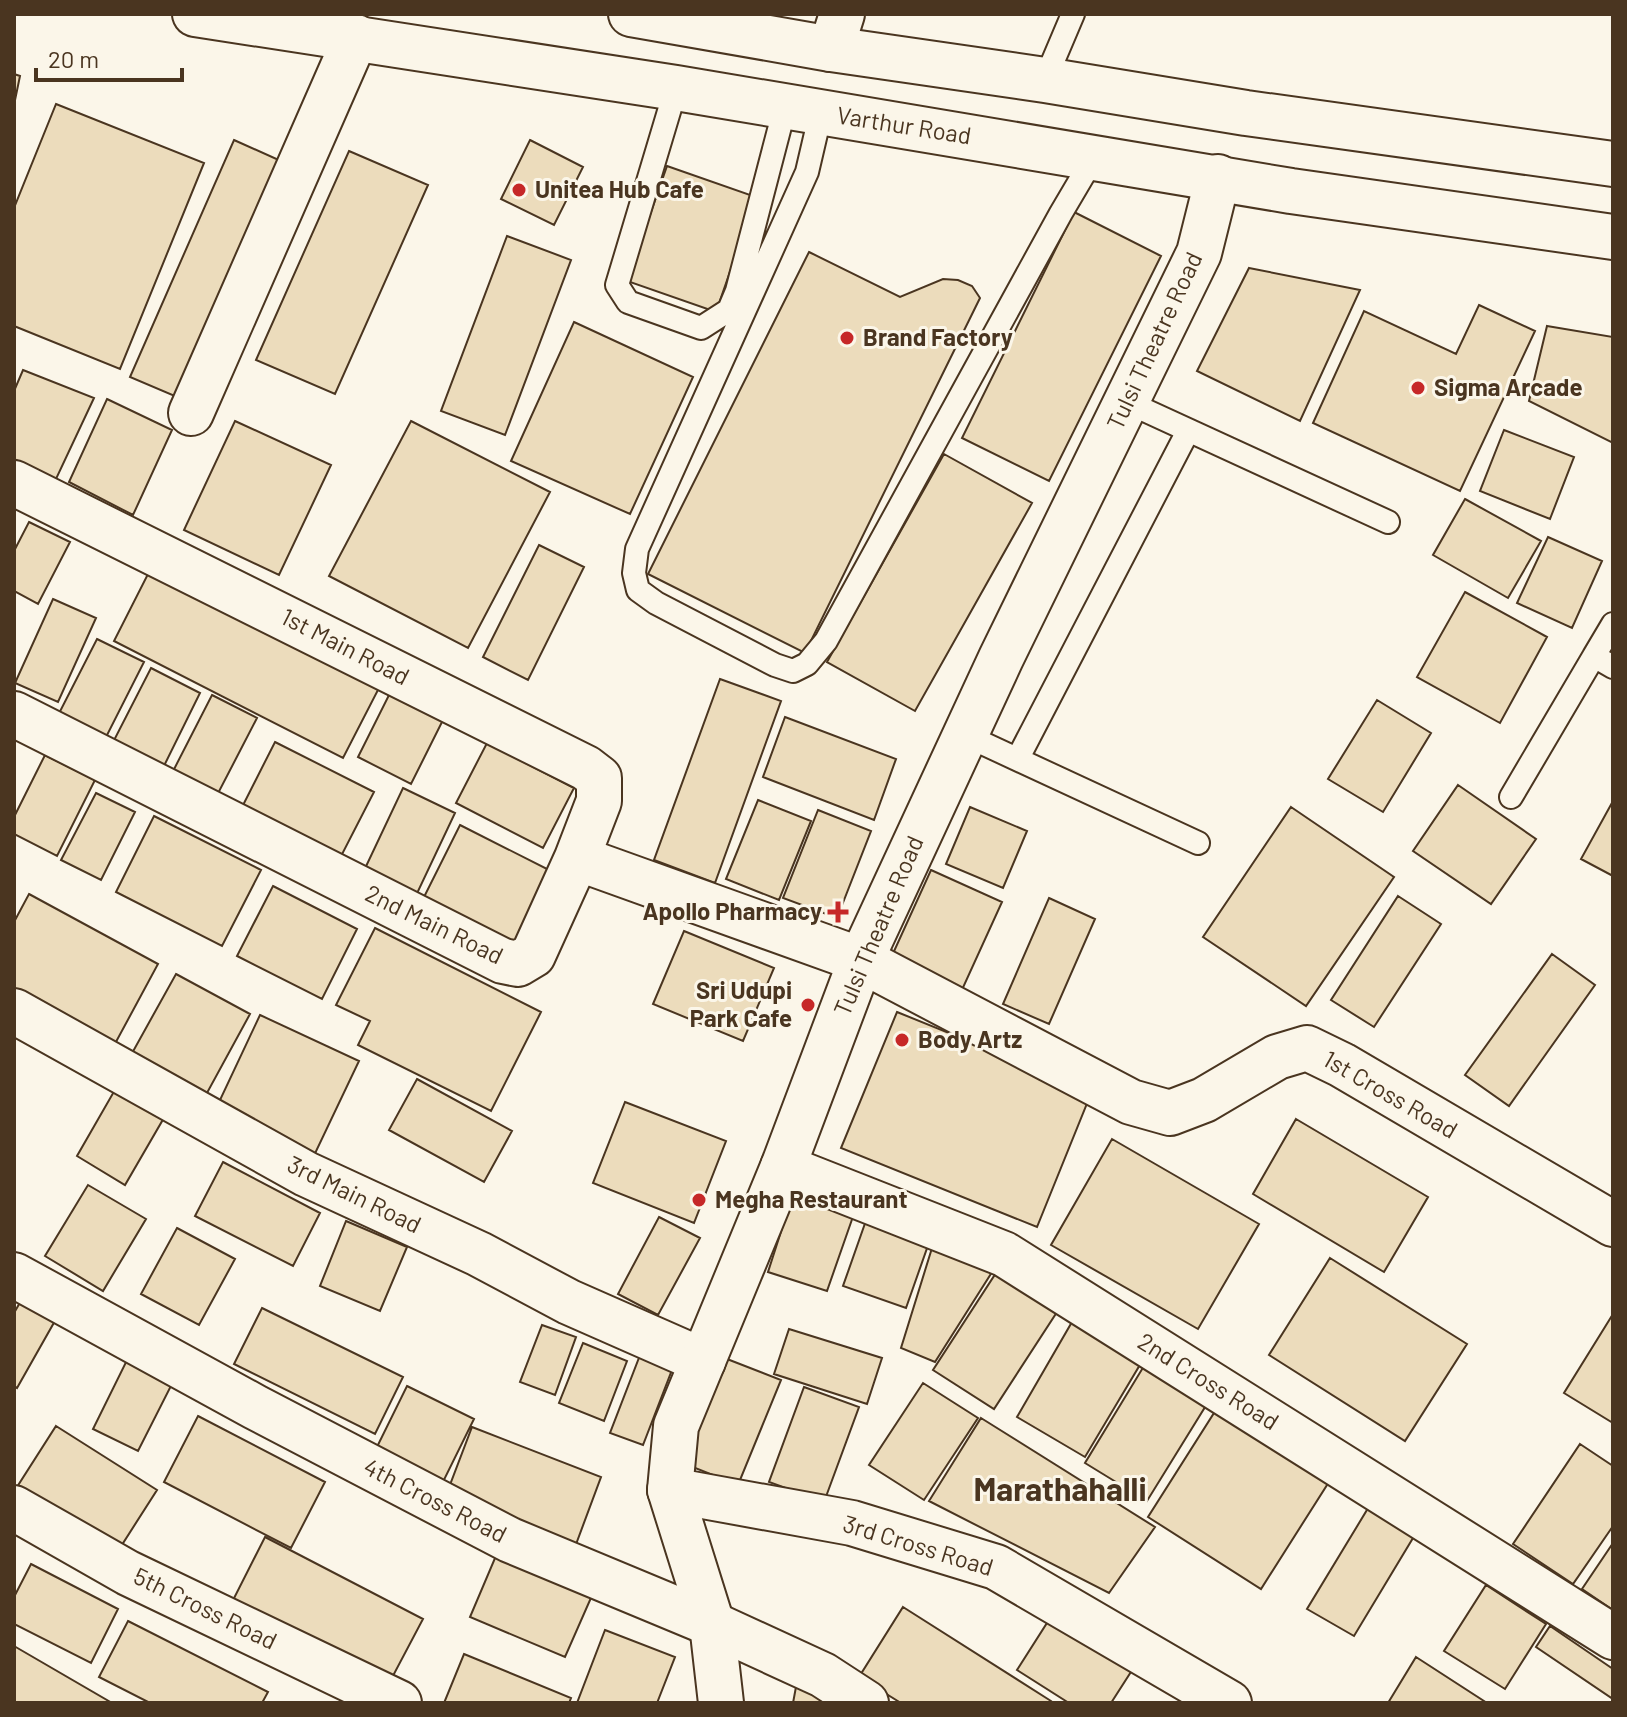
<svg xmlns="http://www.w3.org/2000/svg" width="1627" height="1717" font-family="Barlow,sans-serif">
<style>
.building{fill:#ecdcbc;stroke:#4a3520;stroke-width:2}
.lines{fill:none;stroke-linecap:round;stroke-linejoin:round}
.service-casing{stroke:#4a3520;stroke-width:26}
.minor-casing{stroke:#4a3520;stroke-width:48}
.tertiary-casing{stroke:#4a3520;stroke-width:48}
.primary-casing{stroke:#4a3520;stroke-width:48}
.service{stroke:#fbf6e9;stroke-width:22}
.minor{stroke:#fbf6e9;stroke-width:44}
.tertiary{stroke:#fbf6e9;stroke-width:44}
.primary{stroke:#fbf6e9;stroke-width:44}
.poi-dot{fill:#c62828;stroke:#fbf6e9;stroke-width:3}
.labels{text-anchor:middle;stroke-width:6;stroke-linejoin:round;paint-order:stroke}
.street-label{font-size:24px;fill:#4a3520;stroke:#fbf6e9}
.poi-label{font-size:24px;font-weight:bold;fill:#4a3520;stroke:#fbf6e9;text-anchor:start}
.district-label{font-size:32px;font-weight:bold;fill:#4a3520;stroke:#fbf6e9}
</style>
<rect width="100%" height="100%" fill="#fbf6e9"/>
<path class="building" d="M14 74 20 76 14 105Z
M56 104 204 163 120 369 14 326V208Z
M234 140 281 161 177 397 130 377Z
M530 140 583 167 554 225 501 199Z
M349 151 428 185 335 394 256 360Z
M667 166 756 197 716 312 627 281Z
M1074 212 1161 256 1049 481 962 438Z
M507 236 571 260 505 435 441 411Z
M809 252 900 297 943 279 958 280 972 286 980 298 805 653 648 574Z
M1249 268 1360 290 1300 421 1197 371Z
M1479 305 1535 331 1460 491 1313 423 1364 311 1456 354Z
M574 322 693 377 630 514 511 461Z
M1547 326 1613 337V443L1529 401Z
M23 370 94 398 56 479 14 459V391Z
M107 399 172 430 133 515 69 482Z
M235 421 331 465 279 575 184 530Z
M411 421 550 492 468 648 329 576Z
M1504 430 1574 457 1550 519 1480 491Z
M944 454 1032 503 915 711 827 662Z
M1465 499 1541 541 1508 598 1433 555Z
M29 522 70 542 38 604 14 591V551Z
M1548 537 1602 561 1572 628 1517 603Z
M539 545 584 567 528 680 483 657Z
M149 572 379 688 343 758 114 641Z
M1465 592 1547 637 1500 723 1417 677Z
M53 599 96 618 58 702 15 683Z
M97 639 144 662 99 751 52 727Z
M151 668 200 693 159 776 109 750Z
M720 679 781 701 715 883 654 860Z
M394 685 447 712 411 784 358 757Z
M212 695 257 718 213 803 168 781Z
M1377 700 1431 733 1383 812 1328 779Z
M785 717 896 759 874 820 763 777Z
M275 742 374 792 336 866 237 817Z
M487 743 574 788 543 848 456 803Z
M45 755 95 780 57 856 14 834V817Z
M1458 785 1536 839 1491 904 1413 851Z
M403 788 455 813 412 904 360 879Z
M96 793 135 812 101 880 61 860Z
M758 800 811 821 779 900 726 879Z
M1613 801V876L1581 859Z
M970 807 1027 831 1003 888 946 864Z
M1291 807 1394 877 1306 1006 1203 937Z
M818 810 871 831 837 918 783 898Z
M154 816 261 870 222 946 116 892Z
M460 825 555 873 513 956 418 909Z
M931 870 1002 902 961 992 890 960Z
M273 886 357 929 322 999 237 956Z
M29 894 158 964 110 1053 14 1002V922Z
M1398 896 1441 924 1374 1027 1331 1000Z
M1049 898 1095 919 1049 1024 1003 1004Z
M375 928 541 1012 491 1111 358 1045 370 1021 336 1005Z
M684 931 774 968 743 1041 653 1004Z
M1552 954 1595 985 1509 1106 1465 1075Z
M176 974 250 1014 201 1104 126 1064Z
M897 1012 1092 1091 1037 1227 841 1148Z
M260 1015 359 1061 310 1164 212 1117Z
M417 1079 512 1131 484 1182 389 1130Z
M116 1088 165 1116 125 1185 77 1156Z
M625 1102 726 1141 694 1223 593 1183Z
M1296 1119 1428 1197 1384 1272 1253 1194Z
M1112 1139 1259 1224 1198 1329 1051 1245Z
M223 1162 320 1213 293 1266 195 1216Z
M88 1185 146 1219 103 1291 45 1256Z
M795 1188 856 1208 827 1291 768 1272Z
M869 1212 932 1234 906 1308 843 1286Z
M659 1217 700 1238 658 1315 618 1294Z
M346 1221 407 1247 380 1311 320 1286Z
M177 1228 235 1259 199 1325 141 1294Z
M932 1248 994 1269 935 1362 901 1348Z
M1330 1258 1467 1344 1405 1441 1269 1355Z
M996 1273 1057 1312 994 1409 933 1370Z
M22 1299 56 1319 17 1388 14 1386V1313Z
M262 1308 403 1377 375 1434 234 1364Z
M1613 1314V1423L1564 1393Z
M1072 1322 1141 1363 1085 1457 1017 1417Z
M542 1325 576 1337 555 1395 520 1382Z
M789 1329 882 1358 867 1404 774 1374Z
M583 1343 627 1361 604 1421 559 1403Z
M642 1350 675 1362 643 1445 610 1433Z
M131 1352 177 1374 138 1451 93 1429Z
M727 1359 781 1380 738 1485 685 1464Z
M1147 1361 1210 1399 1147 1501 1085 1463Z
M923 1383 978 1418 924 1500 869 1465Z
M407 1386 474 1419 438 1492 371 1459Z
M804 1387 859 1407 824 1502 769 1482Z
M1221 1402 1334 1474 1261 1589 1148 1517Z
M198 1416 325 1482 291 1548 164 1482Z
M981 1418 1155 1527 1109 1593 929 1501Z
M56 1426 157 1490 118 1551 17 1487Z
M472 1427 601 1477 575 1547 445 1498Z
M1580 1444 1613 1466V1526L1573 1584 1513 1544Z
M1373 1500 1419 1528 1354 1636 1307 1609Z
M265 1537 423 1619 385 1691 228 1610Z
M1613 1543V1610L1582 1589Z
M498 1551 594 1591 565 1657 470 1617Z
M31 1564 118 1609 91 1663 14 1624V1597Z
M1486 1585 1546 1624 1505 1689 1444 1651Z
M903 1607 1051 1701 1050 1703H901L859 1677Z
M1054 1612 1136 1664 1111 1703H1069L1017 1670Z
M128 1621 268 1692 262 1703H150L99 1677Z
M1550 1626 1613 1669V1699L1536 1647Z
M605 1630 675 1657 657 1703H577Z
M14 1646 112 1703H14Z
M464 1654 571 1698 569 1703H444Z
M1416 1657 1487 1703H1388Z
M798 1676 849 1703H793Z"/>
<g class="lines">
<g class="service-casing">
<path id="service" d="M1045 80 1073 14
M676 88 617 285 628 302 701 328 729 310 737 291 785 107
M821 112 807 172 637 549 634 573 638 590 656 603 775 665 793 671 807 664 826 641 1061 213 1094 157
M1127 402 1388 522
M1613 624 1594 656 1613 667
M965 735 1198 843
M1018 758 1188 431
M1511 797 1594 656"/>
</g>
<g class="minor-casing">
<path id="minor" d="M831 49 842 14
M191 413 356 37
M14 483 586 768 599 778V801L577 858
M14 714 503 961 518 964 533 955 577 858 861 960 1131 1102 1170 1113 1204 1100 1277 1057 1307 1048 1342 1065 1613 1224
M14 1011 306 1174 479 1254 569 1302 703 1361
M783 1167 1004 1254 1613 1637
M14 1275 255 1407 510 1540 712 1624 823 1675 866 1703
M670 1490 852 1523 996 1567 1229 1703
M14 1508 128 1573 399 1703"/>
</g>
<g class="tertiary-casing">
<path id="tertiary" d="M721 1703 712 1624 670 1490 676 1426 783 1167 861 960 1001 658 1199 253 1218 177"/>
</g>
<g class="primary-casing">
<path id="primary" d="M195 14 676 88 1291 191 1613 237
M631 14 831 49 1045 80 1246 113 1613 164"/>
</g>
<use href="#service" class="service"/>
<use href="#minor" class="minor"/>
<use href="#tertiary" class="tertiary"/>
<use href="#primary" class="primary"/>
</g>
<g class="poi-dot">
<circle cx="519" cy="190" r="8"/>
<circle cx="847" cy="338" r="8"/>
<circle cx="1418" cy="388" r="8"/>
<path d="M834 900h8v8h8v8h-8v8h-8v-8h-8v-8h8z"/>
<circle cx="808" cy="1005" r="8"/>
<circle cx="902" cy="1040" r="8"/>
<circle cx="699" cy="1200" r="8"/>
</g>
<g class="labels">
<g class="street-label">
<text transform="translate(904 126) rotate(9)" y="8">Varthur Road</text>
<text transform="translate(1155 341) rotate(-65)" y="8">Tulsi Theatre Road</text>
<text transform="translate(345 647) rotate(27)" y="8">1st Main Road</text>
<text transform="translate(434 925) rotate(26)" y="8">2nd Main Road</text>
<text transform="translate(879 926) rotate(-67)" y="8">Tulsi Theatre Road</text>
<text transform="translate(1390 1095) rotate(30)" y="8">1st Cross Road</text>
<text transform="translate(354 1195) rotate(26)" y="8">3rd Main Road</text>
<text transform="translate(1208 1382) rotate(32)" y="8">2nd Cross Road</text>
<text transform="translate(435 1501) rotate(27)" y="8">4th Cross Road</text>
<text transform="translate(918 1546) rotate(17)" y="8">3rd Cross Road</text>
<text transform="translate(205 1609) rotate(26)" y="8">5th Cross Road</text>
</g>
<g class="poi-label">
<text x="535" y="198">Unitea Hub Cafe</text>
<text x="863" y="346">Brand Factory</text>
<text x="1434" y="396">Sigma Arcade</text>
<text x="822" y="920" text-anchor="end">Apollo Pharmacy</text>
<text x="792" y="999" text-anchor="end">Sri Udupi<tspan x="792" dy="28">Park Cafe</tspan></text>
<text x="918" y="1048">Body Artz</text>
<text x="715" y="1208">Megha Restaurant</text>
</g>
<g class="district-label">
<text x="1060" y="1501">Marathahalli</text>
</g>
</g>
<rect width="1627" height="1717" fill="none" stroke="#4a3520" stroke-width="32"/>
<path d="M36 68v12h146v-12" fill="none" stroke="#4a3520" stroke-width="4"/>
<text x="48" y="68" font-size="24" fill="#4a3520" stroke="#fbf6e9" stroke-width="6" paint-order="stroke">20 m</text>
</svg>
